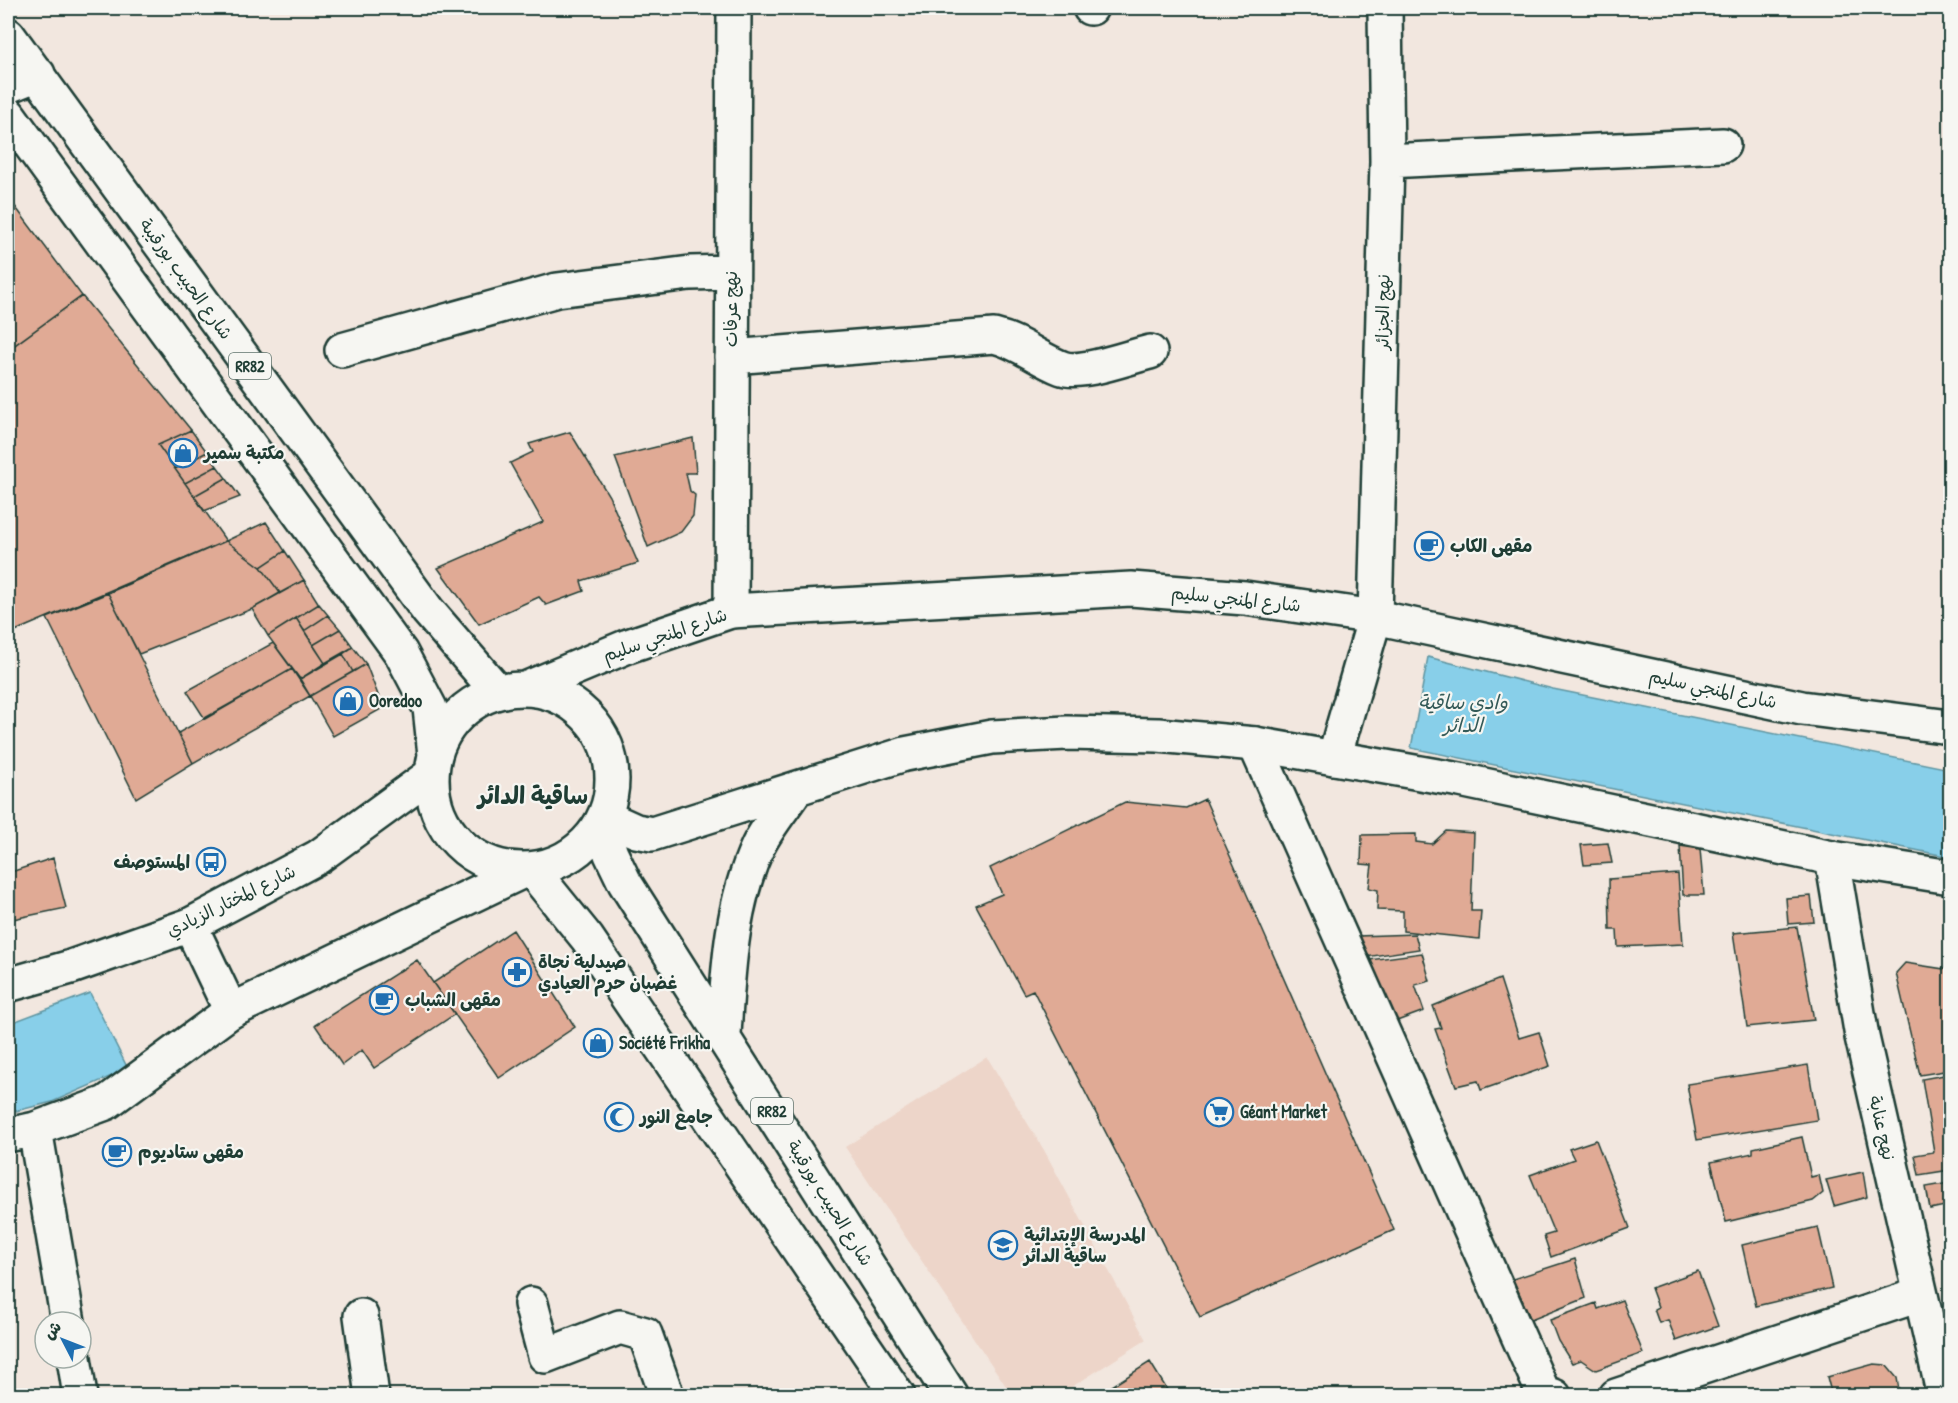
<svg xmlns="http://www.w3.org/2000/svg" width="1958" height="1403" font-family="'Patrick Hand','Playpen Sans Arabic',sans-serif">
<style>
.built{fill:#edd5c9}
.water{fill:#88cfe9;stroke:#5e95a1;stroke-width:1.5}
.building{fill:#e0aa95;stroke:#1f3d34;stroke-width:1.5}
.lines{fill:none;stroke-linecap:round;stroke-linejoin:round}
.minor-casing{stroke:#1f3d34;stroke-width:38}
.major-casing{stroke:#1f3d34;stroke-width:38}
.minor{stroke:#f6f6f2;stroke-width:33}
.major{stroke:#f6f6f2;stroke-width:33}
.labels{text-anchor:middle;stroke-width:4.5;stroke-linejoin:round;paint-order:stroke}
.shield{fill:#f6f6f2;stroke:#60746d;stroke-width:1.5}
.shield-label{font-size:16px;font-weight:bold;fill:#1f3d34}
.street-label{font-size:18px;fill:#1f3d34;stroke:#f6f6f2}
.poi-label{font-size:18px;font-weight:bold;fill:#1f3d34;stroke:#f6f6f2;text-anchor:start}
.water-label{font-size:20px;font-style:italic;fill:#345a58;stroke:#f6f6f2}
.district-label{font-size:24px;font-weight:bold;fill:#1f3d34;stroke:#f6f6f2}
</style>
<rect width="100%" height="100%" fill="#f2e7df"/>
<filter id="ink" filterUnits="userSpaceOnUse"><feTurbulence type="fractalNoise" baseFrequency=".0167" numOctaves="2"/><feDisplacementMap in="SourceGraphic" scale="12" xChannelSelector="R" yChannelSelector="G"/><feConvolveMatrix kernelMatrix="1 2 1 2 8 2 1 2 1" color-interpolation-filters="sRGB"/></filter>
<g filter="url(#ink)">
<path class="built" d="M987 1057 1044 1150 1146 1340 1059 1395H1012L845 1147Z"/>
<path class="water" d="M1428 657 1553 689 1950 769V857L1411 748Z
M90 993 128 1069 52 1102 8 1113V1024Z"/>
<path class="building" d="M8 197 82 296 8 350Z
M82 296 191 430 158 445 226 541 8 634V350Z
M191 430 207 452 175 469 158 445Z
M570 432 609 496 638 563 581 581 584 591 546 605 539 597 479 624 438 568 543 522 510 463 533 452 529 444Z
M693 438 696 473H686L690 491 695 495 693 516 681 532 648 547 615 457Z
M207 452 217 466 185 483 175 469Z
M217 466 226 478 194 496 185 483Z
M226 478 240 497 204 511 194 496Z
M266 522 285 551 261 567 226 541Z
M226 541 261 567 280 593 252 609 139 654 108 593Z
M285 551 304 580 280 593 261 567Z
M304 580 319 604 268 636 252 609Z
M108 593 193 763 136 798 47 618Z
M319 604 328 615 304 631 296 618Z
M328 615 340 629 313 645 304 631Z
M296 618 325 663 300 679 268 636Z
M340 629 353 647 325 663 313 645Z
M273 643 292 669 205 719 187 691Z
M353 647 366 664 353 672 343 654Z
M343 654 353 672 310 696 300 679Z
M366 664 383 708 333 736 310 696Z
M292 669 310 696 193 763 178 733Z
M1205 799 1394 1230 1200 1317 1033 990 1024 994 976 905 1002 894 990 868 1125 802 1186 808Z
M1446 831 1474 833 1471 911H1481L1479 939 1403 931V911L1377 910 1378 890 1369 888 1372 865 1361 864 1362 835 1416 834V842L1432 844Z
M1608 843 1612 863 1584 865 1581 845Z
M1680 846 1700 849 1704 895H1683Z
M53 858 66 908 8 920V873Z
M1678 874 1683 944 1618 947 1617 930H1610L1609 879Z
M1811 896 1814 922 1788 924 1786 898Z
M1797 927 1814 1020 1747 1027 1733 933Z
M513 930 575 1027 499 1078 433 983Z
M1415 934 1419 949 1366 957 1358 936Z
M1422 953 1430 981 1415 985 1424 1011 1397 1021 1369 960Z
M417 960 455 1014 374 1068 362 1050 342 1065 315 1025Z
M1905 963 1950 970V1070L1920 1075 1896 973Z
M1500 979 1519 1038 1539 1032 1550 1066 1481 1090 1478 1081 1456 1086 1435 1029 1441 1028 1433 1006Z
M1808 1065 1817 1120 1697 1140 1687 1084Z
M1950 1074V1170L1919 1175 1915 1155 1934 1152 1922 1079Z
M1802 1137 1811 1177 1819 1175 1823 1193 1813 1201 1726 1222 1711 1162 1753 1153V1148Z
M1596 1140 1630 1228 1551 1257 1544 1236 1554 1233 1530 1175 1574 1159 1569 1149Z
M1863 1172 1867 1197 1834 1206 1826 1180Z
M1950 1183V1205L1930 1209 1926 1187Z
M1818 1227 1832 1288 1756 1306 1742 1245Z
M1575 1259 1586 1298 1531 1320 1513 1279Z
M1698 1271 1718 1326 1676 1341 1668 1320 1659 1323 1654 1309 1658 1307 1651 1288Z
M1622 1300 1643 1353 1596 1370 1581 1360 1572 1363 1558 1341 1550 1320 1596 1303 1598 1309Z
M1150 1362 1171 1396H1103L1101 1393Z
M1874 1364 1886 1365 1897 1378 1900 1396H1832L1827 1377Z"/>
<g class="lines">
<g class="minor-casing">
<path id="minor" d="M1090 8H1091
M8 86 38 74
M1387 161 1723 145
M342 350 557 290 690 273 731 272
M732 357 994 336C1020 342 1038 359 1062 368 1082 375 1128 357 1150 352
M731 611 734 8
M1255 744 1543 1392 1554 1396
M1334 758 1375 617 1387 161 1385 8
M1832 858 1862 1037 1944 1396
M35 1129 68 1322
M8 1135 35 1129 106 1103 231 1011
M531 1304 545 1356 620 1327 645 1334 667 1396
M361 1316 372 1396
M74 1358 80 1396
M1616 1396 1919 1295"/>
</g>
<g class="major-casing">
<path id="major" d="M8 35 428 611 498 692
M8 114 401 653 430 708 435 755
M432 779a90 90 0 1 1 180 0a90 90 0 1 1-180 0Z
M525 689 628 646 731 611 1131 589 1245 598 1375 617 1802 708 1950 727
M605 817 636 831 652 834 905 754 992 737 1067 733 1158 735 1255 744 1460 780 1832 858 1950 877
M601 824 611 854 625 883 951 1396
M531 869 587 938 898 1396
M190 925 231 1011 525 870
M8 985 71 967 190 925 318 857 432 774
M724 1034C728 972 731 904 758 846 768 826 784 807 796 789"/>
</g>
<use href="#minor" class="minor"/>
<use href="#major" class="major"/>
</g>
</g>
<defs>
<g id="shop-ring" transform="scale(1.5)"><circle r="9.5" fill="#f6f6f2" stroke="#1f6fb2" stroke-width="1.5"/><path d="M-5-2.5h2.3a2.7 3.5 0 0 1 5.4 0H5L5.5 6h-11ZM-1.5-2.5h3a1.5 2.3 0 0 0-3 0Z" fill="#1f6fb2"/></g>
<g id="cafe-ring" transform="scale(1.5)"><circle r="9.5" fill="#f6f6f2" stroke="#1f6fb2" stroke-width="1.5"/><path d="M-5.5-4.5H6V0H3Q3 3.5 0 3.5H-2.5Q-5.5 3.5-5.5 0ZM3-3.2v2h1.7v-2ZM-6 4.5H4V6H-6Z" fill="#1f6fb2"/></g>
<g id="bus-ring" transform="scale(1.5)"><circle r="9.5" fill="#f6f6f2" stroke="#1f6fb2" stroke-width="1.5"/><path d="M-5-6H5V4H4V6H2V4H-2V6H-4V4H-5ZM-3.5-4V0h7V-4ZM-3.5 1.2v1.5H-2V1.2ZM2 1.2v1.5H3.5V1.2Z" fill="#1f6fb2"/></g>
<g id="pharmacy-ring" transform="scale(1.5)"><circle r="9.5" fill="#f6f6f2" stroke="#1f6fb2" stroke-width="1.5"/><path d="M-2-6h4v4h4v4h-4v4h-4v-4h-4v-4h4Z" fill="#1f6fb2"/></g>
<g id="supermarket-ring" transform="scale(1.5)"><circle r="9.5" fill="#f6f6f2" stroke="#1f6fb2" stroke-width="1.5"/><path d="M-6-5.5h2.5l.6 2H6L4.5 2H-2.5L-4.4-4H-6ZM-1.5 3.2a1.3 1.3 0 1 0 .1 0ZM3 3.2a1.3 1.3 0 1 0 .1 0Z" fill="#1f6fb2"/></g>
<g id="mosque-ring" transform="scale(1.5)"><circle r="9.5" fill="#f6f6f2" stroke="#1f6fb2" stroke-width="1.5"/><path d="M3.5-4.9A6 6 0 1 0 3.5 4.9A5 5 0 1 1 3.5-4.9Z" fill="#1f6fb2"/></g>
<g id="school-ring" transform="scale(1.5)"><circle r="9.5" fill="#f6f6f2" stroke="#1f6fb2" stroke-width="1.5"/><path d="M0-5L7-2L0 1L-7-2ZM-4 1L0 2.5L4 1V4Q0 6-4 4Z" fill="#1f6fb2"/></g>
</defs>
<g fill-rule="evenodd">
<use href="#shop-ring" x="183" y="453"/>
<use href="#cafe-ring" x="1429" y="546"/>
<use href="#shop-ring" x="348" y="701"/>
<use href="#bus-ring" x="211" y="862"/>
<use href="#pharmacy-ring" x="517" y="972"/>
<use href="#cafe-ring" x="384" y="1000"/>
<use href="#shop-ring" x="598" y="1043"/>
<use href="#supermarket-ring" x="1219" y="1112"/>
<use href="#mosque-ring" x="619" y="1117"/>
<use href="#cafe-ring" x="117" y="1152"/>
<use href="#school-ring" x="1003" y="1245"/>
</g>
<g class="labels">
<g class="shield">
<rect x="229" y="353" width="42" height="26" rx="4.5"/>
<rect x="751" y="1098" width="42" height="26" rx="4.5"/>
</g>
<g class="shield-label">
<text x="250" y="372">RR82</text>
<text x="772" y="1117">RR82</text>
</g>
<g class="street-label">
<text transform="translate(186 279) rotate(54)" y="6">شارع الحبيب بورقيبة</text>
<text transform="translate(731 309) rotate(-90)" y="6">نهج عرفات</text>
<text transform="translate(1383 312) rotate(-89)" y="6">نهج الجزائر</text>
<text transform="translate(1236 599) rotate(6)" y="6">شارع المنجي سليم</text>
<text transform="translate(665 635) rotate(-19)" y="6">شارع المنجي سليم</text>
<text transform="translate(1713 689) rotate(12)" y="6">شارع المنجي سليم</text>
<text transform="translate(231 901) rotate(-26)" y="6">شارع المختار الزيادي</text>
<text transform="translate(1882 1128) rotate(77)" y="6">نهج عنابة</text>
<text transform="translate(830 1203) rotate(58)" y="6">شارع الحبيب بورقيبة</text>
</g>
<g class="poi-label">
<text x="204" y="459">مكتبة سمير</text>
<text x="1450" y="552">مقهى الكاب</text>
<text x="369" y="707">Ooredoo</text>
<text x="190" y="868" text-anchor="end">المستوصف</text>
<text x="538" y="968">صيدلية نجاة<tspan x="538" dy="21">غضبان حرم العيادي</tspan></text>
<text x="405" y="1006">مقهى الشباب</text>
<text x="619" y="1049">Société Frikha</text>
<text x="1240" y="1118">Géant Market</text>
<text x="640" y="1123">جامع النور</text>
<text x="138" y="1158">مقهى ستاديوم</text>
<text x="1024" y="1241">المدرسة الإبتدائية<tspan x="1024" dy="21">ساقية الدائر</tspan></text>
</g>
<g class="water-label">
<text x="1463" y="709">وادي ساقية<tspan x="1463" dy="23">الدائر</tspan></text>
</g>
<g class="district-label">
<text x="533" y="804">ساقية الدائر</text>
</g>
</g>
<rect width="1958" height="1403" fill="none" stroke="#f6f6f2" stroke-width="30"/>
<rect x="15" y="15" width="1928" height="1373" fill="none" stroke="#1f3d34" stroke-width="2" filter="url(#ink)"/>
<g transform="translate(63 1340) rotate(312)"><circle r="28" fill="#f6f6f2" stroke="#a0aca6" stroke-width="1.5"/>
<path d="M0-4.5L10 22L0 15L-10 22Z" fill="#1f6fb2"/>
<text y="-9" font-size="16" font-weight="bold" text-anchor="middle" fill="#1f3d34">ش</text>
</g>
</svg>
